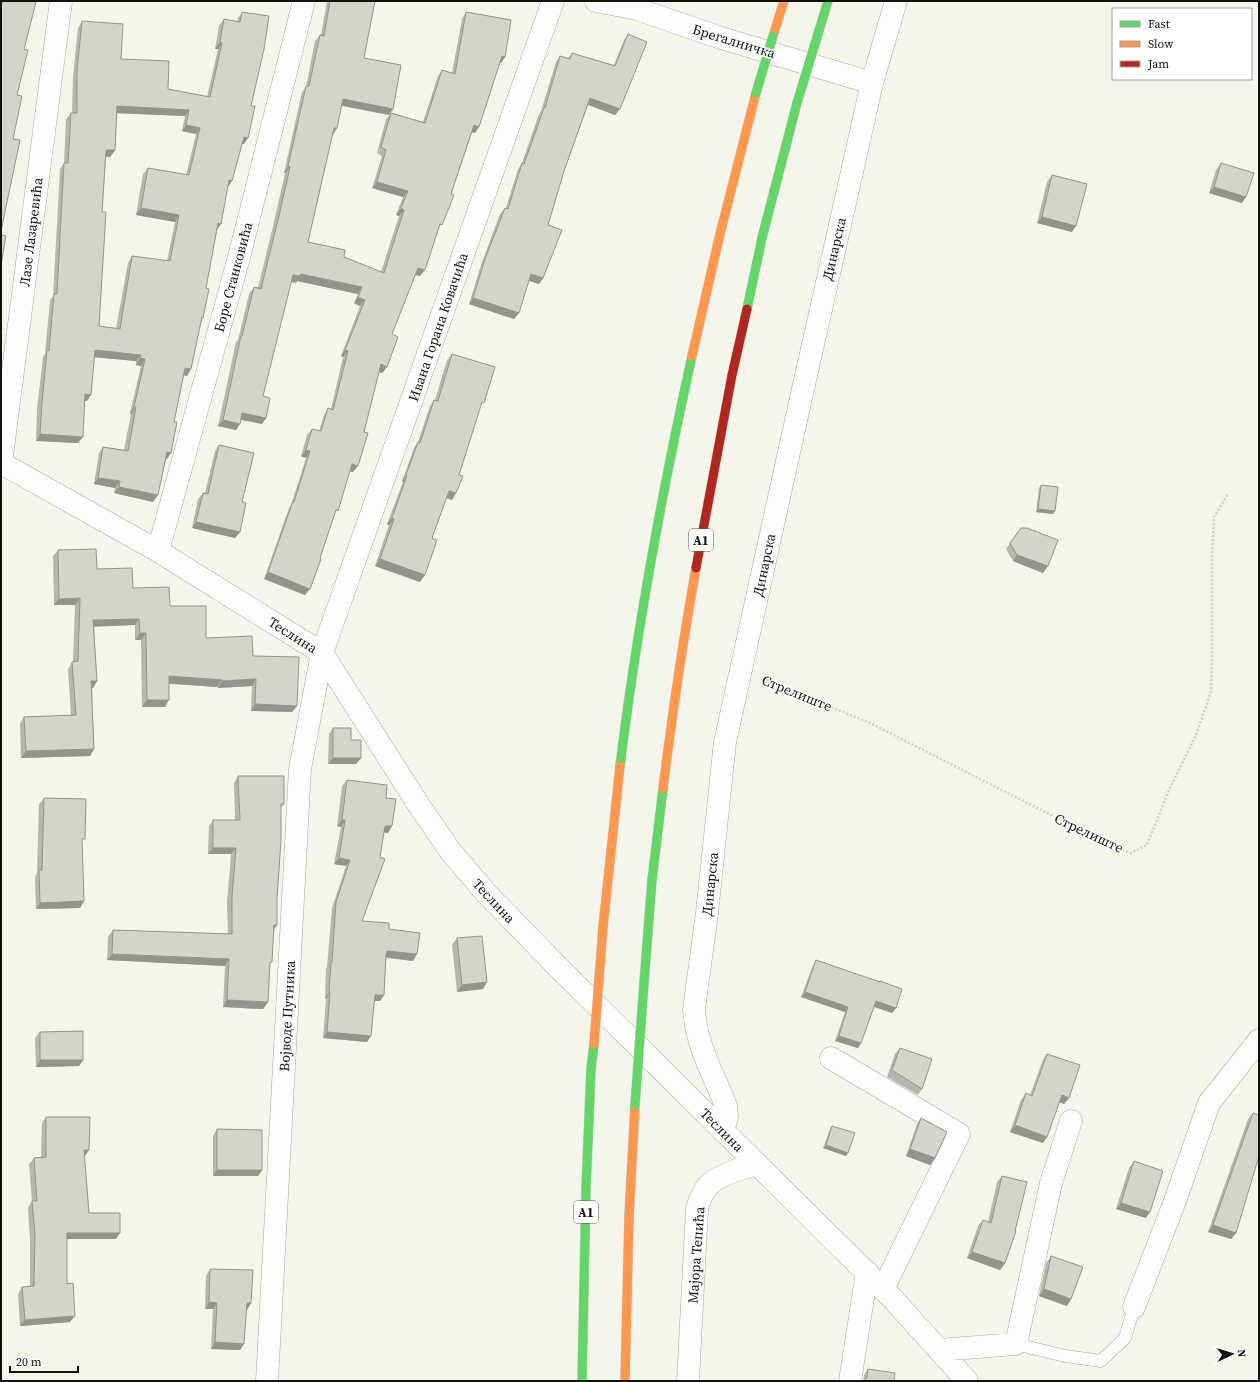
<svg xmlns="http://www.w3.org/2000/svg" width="1260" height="1382" font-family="'Source Serif 4',serif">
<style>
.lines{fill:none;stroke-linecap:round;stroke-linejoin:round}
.lane-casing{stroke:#a7a8a1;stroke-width:13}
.street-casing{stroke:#a7a8a1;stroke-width:23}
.fast-casing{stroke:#d0d1cc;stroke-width:10}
.slow-casing{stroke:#d0d1cc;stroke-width:10}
.jam-casing{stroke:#d0d1cc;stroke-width:10}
.path{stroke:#d0d1ce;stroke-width:2.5;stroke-dasharray:2 2;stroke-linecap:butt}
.lane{stroke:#fdfefc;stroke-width:12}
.street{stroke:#fdfefc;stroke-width:22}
.fast{stroke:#63d668;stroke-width:9}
.slow{stroke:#ff974d;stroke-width:9}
.jam{stroke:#b3261e;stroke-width:9}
.fast-bridge-casing{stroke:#d0d1cc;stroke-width:10;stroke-linecap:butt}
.slow-bridge-casing{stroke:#d0d1cc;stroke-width:10;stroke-linecap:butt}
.fast-bridge{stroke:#63d668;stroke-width:9}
.slow-bridge{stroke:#ff974d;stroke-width:9}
.wall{fill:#b6b5af;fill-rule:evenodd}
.shaded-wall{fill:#94948f}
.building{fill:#d4d3cc;stroke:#94948f;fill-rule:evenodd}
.labels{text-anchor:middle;stroke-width:3.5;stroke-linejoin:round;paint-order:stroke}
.shield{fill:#fff;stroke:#585955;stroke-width:1}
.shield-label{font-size:13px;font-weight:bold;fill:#11120c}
.street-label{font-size:14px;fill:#11120c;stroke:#fff}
</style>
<rect width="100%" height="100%" fill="#f4f6ec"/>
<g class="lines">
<g class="lane-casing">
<path id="lane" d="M1016 1344 1065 1356 1101 1361 1125 1338 1134 1307"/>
</g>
<g class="street-casing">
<path id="street" d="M596 1 637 9 721 38 872 83
M1 463 158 551 322 653 420 807 451 852 487 894 553 962 891 1297 967 1381
M1 463 61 1
M158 551 238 261 304 1
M831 1058 959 1134 883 1289
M723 1131 727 1117 726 1106C713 1073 696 1045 694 1009L707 913 725 742 801 398 872 83 896 1
M1134 1307 1175 1201 1209 1103 1259 1040
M939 1350 1016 1344 1051 1183 1071 1121
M267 1381 300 769 322 653 553 1
M688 1381 697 1209C699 1201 702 1193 708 1186 718 1175 742 1168 757 1164
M850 1381 867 1272"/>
</g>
<g class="fast-casing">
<path id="fast" d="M814 47 828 1
M747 309 762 238 797 103
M620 766C637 628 662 492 692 356
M644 983 652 880 663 789
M582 1381 586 1189 591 1069 594 1044"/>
</g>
<g class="slow-casing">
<path id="slow" d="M773 36 784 1
M692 356 720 234 756 93
M663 789C672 715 683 641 696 568
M603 927 620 766
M625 1381 629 1217 635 1105"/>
</g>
<g class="jam-casing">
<path id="jam" d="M696 568 732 375 747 309"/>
</g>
<path class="path" d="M761 679 870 723 1110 845 1131 853 1147 845 1169 790 1196 735 1211 692 1212 655V559L1214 517 1228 494"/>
<use href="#lane" class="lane"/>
<use href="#street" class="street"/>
<use href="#fast" class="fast"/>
<use href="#slow" class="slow"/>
<use href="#jam" class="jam"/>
<g class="fast-bridge-casing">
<path id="fast-bridge" d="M756 93 773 36
M797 103 814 47
M635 1105 644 983"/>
</g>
<g class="slow-bridge-casing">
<path id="slow-bridge" d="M594 1044 603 927"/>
</g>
<use href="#fast-bridge" class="fast-bridge"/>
<use href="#slow-bridge" class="slow-bridge"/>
</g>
<path class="wall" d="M327 1H375L364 58 389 115 342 106 333 135H332L308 242 381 272 399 216 396 215 403 197 372 188 382 156 377 153 386 119 391 113 423 122 438 76 442 70 452 73 462 19 466 12 505 57 501 63H500L475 133 472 132 438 231 420 276 415 275 392 334 387 367 382 373 379 372 353 472 350 471 305 595 264 579 289 508 291 505 306 458 301 456 307 435 312 429 319 431 324 415 328 408 331 409 343 357 341 356 360 306 354 303 358 294 297 281 296 283 291 282 263 396 266 418 262 424 241 420 236 430 218 426 236 342 238 340 249 294 254 287 258 288 274 222 285 173H284L302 92 306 87 315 41 320 35H321Z
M242 12 251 106 248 138 244 144H242L232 181 228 187H227L217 230 206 288 202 320 187 376 184 375 174 422 167 459H166L153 502 114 493 115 488 94 484 99 453 103 447 124 450 131 414 130 413 141 366 136 365V361L95 357 87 401H85L78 443 36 441 37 409 43 357 45 354 50 300 53 296 60 169 64 163 66 119 71 113H72L73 77 78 28 82 21 121 59 168 89 207 97 218 49H215L219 26 224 19 237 22 238 18ZM117 113 185 116 182 131 196 134 186 175 148 168 143 174 136 215 175 222 167 261 132 256 128 263 116 328 99 326 102 212 106 157H110L115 150Z
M628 34 615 115 588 105 564 171 548 225 539 284 529 281 514 319 469 304 481 265 500 214 505 208H506L518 169 522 163 539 114 541 111 556 62 560 56 568 58 572 53 614 65 624 40Z
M1221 163 1242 203 1209 193 1216 170Z
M1052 175 1072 232 1037 223 1047 182Z
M452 354 480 408 459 475 456 493 452 500 446 498 432 538 420 582 375 566 389 525 387 524 403 482 402 481 414 448 418 442 430 406 434 400H435L447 360Z
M219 445 242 502 240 532 235 538 192 528 198 499 203 493H205L215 451Z
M1041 485 1053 514 1036 512 1039 488Z
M1021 528 1043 573 1013 561 1006 549Z
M58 550 97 569 133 588 170 606 206 638 253 656 297 706 292 712 251 711 252 686 218 688 217 687 169 684 165 707H142L141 640H135V625L94 626 97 681 93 688H92L94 749 90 756 21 758 20 724 24 717 71 715 68 669 72 662H73L75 605H54L53 556Z
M333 728 351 740 361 758 356 764H328L329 734Z
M238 776 284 804 281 808 274 930 269 965 268 1002 263 1009 223 1007 225 966 107 960 108 937 113 930 228 934 227 903 231 854H208L209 826 213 820H235L234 783Z
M347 780 386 798 392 826 388 833 384 832 362 921 389 929 413 961 386 958 384 995 380 1001H374L367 1042 323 1038 326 999H325L326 968 327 967 332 908 346 866 334 864 341 827 337 826 342 786Z
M44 798 82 843 84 901 80 908 36 909 35 877 37 873 39 804Z
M457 938 487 982 483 989 457 992 452 945Z
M816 960 879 982 880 981 896 1008 892 1013 874 1007 858 1048 835 1041 845 1012 801 997 813 965Z
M40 1032 83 1060 79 1066 36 1067 35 1038Z
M900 1048 922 1089 918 1095 887 1077 895 1054Z
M1047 1054 1069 1098 1064 1104 1059 1102 1043 1143 1010 1132 1021 1100 1026 1093 1030 1095 1043 1060Z
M1253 1113 1256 1164 1236 1233 1231 1239 1208 1232 1248 1119Z
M46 1117 85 1156H84L89 1213 116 1239H67V1284L70 1322 20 1326 18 1294 22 1287H30V1240L28 1208 32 1201 29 1164 34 1158 41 1157 42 1123Z
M921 1118 935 1158 930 1165 906 1156 917 1124Z
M832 1126 846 1156 823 1148 830 1129Z
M217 1129 262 1170 258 1176H213V1136Z
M1134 1161 1146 1218 1116 1209 1129 1168Z
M1002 1176 1015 1231 1005 1263 1000 1270 967 1258 978 1226 983 1220 988 1222 997 1182Z
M1051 1256 1071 1299 1067 1306 1039 1296 1046 1263Z
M210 1269 251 1303 247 1310H246L244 1344 240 1350 211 1349 213 1309H205L206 1276Z
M868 1369 894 1381H863L864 1375Z"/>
<path class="shaded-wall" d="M220 42 222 43 218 49H215Z
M502 56 505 57 501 63H498Z
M590 98 620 109 615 115 586 104Z
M343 99 393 109 389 115 339 105Z
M117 106 189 110 185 116 113 113Z
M186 125 200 128 196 134 182 131Z
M474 125 479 127 475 133 470 132Z
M334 128H337L333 135 329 134Z
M244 137 248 138 244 144 239 143Z
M106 150H115L110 157 102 156Z
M288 166 290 167 285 173H284Z
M229 180 232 181 228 187 224 186Z
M377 182 408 191 403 197 372 188Z
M1214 187 1246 197 1242 203 1209 193Z
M141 208 179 215 175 222 136 215Z
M401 208 404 210 399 216 396 215Z
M1042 217 1076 226 1072 232 1037 223Z
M218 223 221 224 217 230Z
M418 268 425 270 420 276 413 274Z
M301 274 362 287 358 294 297 281 296 283 289 281 293 275Z
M531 274 543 278 539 284 527 280Z
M358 297 365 300 360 306 354 303Z
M473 298 519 313 514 319 469 304Z
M95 350 141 355 136 361 91 357Z
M345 350 348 351 343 357 341 356Z
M140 358 145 359 141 366 136 365Z
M381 364 387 367 382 373 376 371Z
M185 368 191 369 187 376 181 375Z
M85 394 91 395 87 401H81Z
M134 407H136L131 414 130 413Z
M242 413 266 418 262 424 238 419Z
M223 420 240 424 236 430 218 426Z
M40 434 83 437 78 443 36 441Z
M306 450 310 451 306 458 301 456Z
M167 452 171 453 167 459H163Z
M352 464 358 466 353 472 348 471Z
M406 475H407L403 482 402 481Z
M98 478 120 481 115 488 94 484Z
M119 487 158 495 153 502 114 493Z
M449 491 456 493 452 500 445 497Z
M1038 509 1055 511 1053 514 1036 512Z
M392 518 394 519 389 525 387 524Z
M196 522 240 532 235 538 192 528Z
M1017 555 1048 566 1043 573 1013 561Z
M380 559 425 575 420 582 375 566Z
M268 572 310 589 305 595 264 579Z
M80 598 75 605H54L59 599Z
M139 619 135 625 88 627 93 620Z
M140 633H146L141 640H135Z
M169 676 222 680 217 687 164 683Z
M256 679 252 686 218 688 222 681Z
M91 681H97L93 688H86Z
M147 700H169L165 707H142Z
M255 704 297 706 292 712 251 711Z
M94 749 90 756 21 758 26 751Z
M333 758H361L356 764H328Z
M342 820H345L341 827 337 826Z
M385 826H392L388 833 381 832Z
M213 848H236L231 854H208Z
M339 858 350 860 346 866 334 864Z
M84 901 80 908 36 909 40 903Z
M274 925H277L273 931Z
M387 951 417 954 413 961 385 957Z
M112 954 229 959 225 966 107 960Z
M487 982 483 989 457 992 462 985Z
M329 992H330L326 999H325Z
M805 992 848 1007 845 1012 801 997Z
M375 995H384L380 1001H370Z
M227 1000 268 1002 263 1009 223 1007Z
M876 1001 896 1008 892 1013 872 1006Z
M327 1032 371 1036 367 1042 323 1038Z
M839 1036 861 1043 858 1048 835 1041Z
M40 1060H83L79 1066 36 1067Z
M1062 1095 1069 1098 1064 1104 1057 1101Z
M1015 1125 1047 1137 1043 1143 1010 1132Z
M826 1145 848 1153 846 1156 823 1148Z
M910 1149 935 1158 930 1165 906 1156Z
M84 1150H89L85 1156H79Z
M217 1170H262L258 1176H213Z
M1121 1203 1150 1212 1146 1218 1116 1209Z
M1213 1225 1236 1233 1231 1239 1208 1232Z
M67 1233H120L116 1239H63Z
M972 1252 1005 1263 1000 1270 967 1258Z
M1044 1289 1071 1299 1067 1306 1039 1296Z
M209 1302 217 1303 213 1309H205Z
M247 1303H251L247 1310H242Z
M75 1316 70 1322 20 1326 25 1320Z
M215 1342 244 1344 240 1350 211 1349Z"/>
<path class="building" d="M1 1H32L36 2 24 49 28 50 17 95 22 96 13 139 20 140 1 231Z
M330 1H375L364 58 401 65 393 109 343 99 337 128H334L308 242 345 250 344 257 384 273 404 210 401 208 408 191 377 182 386 150 381 147 391 113 425 123 442 70 455 74 466 12 511 20 505 57 502 56 479 127 474 125 451 194 454 195 442 225 440 224 425 270 418 268 392 334 398 337 387 367 381 364 364 432 368 433 358 466 352 464 338 511 336 510 320 558 321 559 310 589 268 572 293 501 294 502 310 451 306 450 312 429 321 431 328 408 333 410 348 351 345 350 365 300 358 297 362 287 301 274 300 276 293 275 263 396 270 398 266 418 242 413 240 424 223 420 241 336H242L254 287 261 289 279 216 290 167 288 166 306 86H309L320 35 324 36Z
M242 12 269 16 264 49 251 106H255L248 138 244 137 232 181 229 180 221 224 218 223 206 288 209 289 203 318 202 317 191 369 185 368 174 422H177L171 453 167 452 158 495 119 487 120 481 98 478 103 447 128 451 136 407H134L145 359 140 358 141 355 95 350 91 395 85 394 83 437 40 434 42 403 47 350 49 351 54 294H57L64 163H68L71 113H77V71L82 21 123 24 121 59 169 61 168 89 210 97 222 43 220 42 224 19 240 22ZM117 106 189 110 186 125 200 128 189 175 148 168 141 208 179 215 170 261 132 256 120 329 99 326 106 212H102L106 150H115Z
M628 34 647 42 620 109 590 98 564 171 548 225 562 230 543 278 531 274 519 313 473 298 485 259 505 208 508 209 522 163 524 164 544 108H545L560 56 570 59 572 53 615 66Z
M1221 163 1254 173 1246 197 1214 187Z
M1052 175 1087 184 1076 226 1042 217Z
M1 235 6 236 1 265Z
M452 354 495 367 484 403 482 402 459 475 463 476 456 493 449 491 432 538 437 540 425 575 380 559 394 519 392 518 407 475H406L418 442 420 443 434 400 438 401Z
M219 445 254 453 242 502 246 503 240 532 196 522 203 493 208 494Z
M1041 485 1058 487 1055 511 1038 509Z
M1021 528H1027L1058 540 1048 566 1017 555 1010 543Z
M96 549 97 569 132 568 133 588 169 587 170 606H206V638L252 636 253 656 299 657 297 706 255 704 256 679 222 681V680L169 676V700H147L146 633H140L139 619 93 620 97 681H91L94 749 26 751 24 717 76 715 72 662 78 661 80 598 59 599 58 550Z
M333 728H351V740H361V758H333Z
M238 776H284V804H281V841L277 898V925H274L272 962H270L268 1002 227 1000 229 959 112 954 113 930 232 934V897L236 848H213V820H240Z
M347 780 387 785 386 798 396 799 392 826H385L380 857 385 859 362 921 389 923V929L420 933 417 954 387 951V954H386L384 995H375L371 1036 327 1032 330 992H329L331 962H332L336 902 350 860 339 858 345 820H342Z
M44 798 86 799 85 839H82L84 901 40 903 39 870H42Z
M482 936 487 982 462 985 457 938Z
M816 960 880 982V981L902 989 896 1008 876 1001 861 1043 839 1036 848 1007 805 992Z
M83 1031V1060H40V1032Z
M900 1048 932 1059 922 1089 892 1070Z
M1047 1054 1080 1065 1069 1098 1062 1095 1047 1137 1015 1125 1026 1093 1032 1096Z
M1253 1113 1259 1115V1156L1236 1233 1213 1225Z
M46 1117H90L89 1150H84L89 1213H120V1233H67V1284L73 1283 75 1316 25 1320 22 1287 34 1286 35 1234 32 1201H37L34 1158 46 1157Z
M921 1118 947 1132 935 1158 910 1149Z
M832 1126 855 1133 848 1153 826 1145Z
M217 1129 262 1130V1170H217Z
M1134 1161 1163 1171 1150 1212 1121 1203Z
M1002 1176 1027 1182 1015 1231H1016L1005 1263 972 1252 983 1220 991 1223Z
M1051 1256 1083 1267 1071 1299 1044 1289Z
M210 1269 253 1270 251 1303H247L244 1344 215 1342 217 1303 209 1302Z
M868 1369 895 1373 894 1381H864L867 1377Z"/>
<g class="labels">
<g class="shield">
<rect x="689" y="529" width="24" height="22" rx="3"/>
<rect x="574" y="1201" width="24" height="22" rx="3"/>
</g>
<g class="shield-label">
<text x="701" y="545">A1</text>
<text x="586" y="1217">A1</text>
</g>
<g class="street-label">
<text transform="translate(734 41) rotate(17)" y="5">Брегалничка</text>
<text transform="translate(31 232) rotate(-83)" y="5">Лазе Лазаревића</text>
<text transform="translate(834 249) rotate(-77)" y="5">Динарска</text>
<text transform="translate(233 277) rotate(-75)" y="5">Боре Станковића</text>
<text transform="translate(438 327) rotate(-71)" y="5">Ивана Горана Ковачића</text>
<text transform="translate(764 565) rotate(-78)" y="5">Динарска</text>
<text transform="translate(293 635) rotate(32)" y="5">Теслина</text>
<text transform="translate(797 693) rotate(22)" y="5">Стрелиште</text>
<text transform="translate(1089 833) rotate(25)" y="5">Стрелиште</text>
<text transform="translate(710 884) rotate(-84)" y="5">Динарска</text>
<text transform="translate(494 901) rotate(47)" y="5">Теслина</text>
<text transform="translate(287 1016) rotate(-87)" y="5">Војводе Путника</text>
<text transform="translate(722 1130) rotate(45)" y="5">Теслина</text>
<text transform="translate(696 1255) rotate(-86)" y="5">Мајора Тепића</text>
</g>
</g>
<rect width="1260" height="1382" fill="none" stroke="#11120c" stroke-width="4"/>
<rect x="1112" y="8" width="140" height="72" fill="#ffffff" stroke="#a0a09e"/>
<rect x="1120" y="21" width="20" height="6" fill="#63d668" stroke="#a0a09e"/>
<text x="1148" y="28" font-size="12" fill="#11120c">Fast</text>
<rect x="1120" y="41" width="20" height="6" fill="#ff974d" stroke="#a0a09e"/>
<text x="1148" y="48" font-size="12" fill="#11120c">Slow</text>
<rect x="1120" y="61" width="20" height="6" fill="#b3261e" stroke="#a0a09e"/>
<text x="1148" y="68" font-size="12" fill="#11120c">Jam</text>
<g transform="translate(1232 1354) rotate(86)" stroke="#ffffff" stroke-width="3" paint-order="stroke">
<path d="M0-3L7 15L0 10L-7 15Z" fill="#11120c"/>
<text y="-6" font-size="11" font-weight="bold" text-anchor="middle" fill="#11120c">N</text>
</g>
<path d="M10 1366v6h68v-6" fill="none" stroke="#11120c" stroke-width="2"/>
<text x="16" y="1366" font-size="12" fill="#11120c" stroke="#ffffff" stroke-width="3" paint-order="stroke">20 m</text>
</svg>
